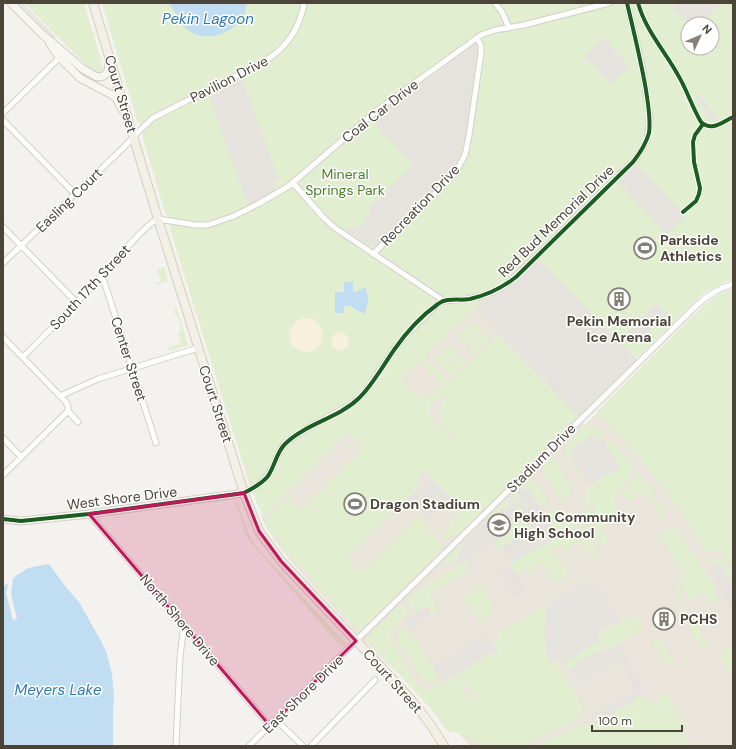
<svg xmlns="http://www.w3.org/2000/svg" width="736" height="749" font-family="'DM Sans',sans-serif">
<style>
.education{fill:#eae5da}
.green{fill:#e1eecf;fill-rule:evenodd}
.sand{fill:#f7f0da}
.parking{fill:#e6e3df}
.water{fill:#c0ddf1}
.lines{fill:none;stroke-linecap:round;stroke-linejoin:round}
.street-casing{stroke:#d2d0cb;stroke-width:7}
.secondary-casing{stroke:#d3cfc5;stroke-width:9}
.primary-casing{stroke:#d6cebb;stroke-width:10}
.street{stroke:#fdfdfc;stroke-width:5}
.secondary{stroke:#f7f6f1;stroke-width:7}
.primary{stroke:#f2efe6;stroke-width:8}
.cycleway-casing{stroke:#fff;stroke-width:6}
.cycleway{stroke:#1b5e20;stroke-width:4}
.marked{fill:#c2185b;fill-opacity:0.2;stroke:#c2185b;stroke-width:3;stroke-linejoin:round}
.labels{text-anchor:middle;stroke-width:3;stroke-linejoin:round;paint-order:stroke}
.street-label{font-size:14px;fill:#4b4439;stroke:#fff}
.park-label{font-size:14px;fill:#4a7f2a;stroke:#fff}
.poi-label{font-size:14px;font-weight:bold;fill:#4b4439;stroke:#fff;text-anchor:start}
.water-label{font-size:15px;font-style:italic;fill:#2e7ab2;stroke:#fff}
</style>
<rect width="100%" height="100%" fill="#f4f2ee"/>
<path class="education" d="M733 292V746H471L362 638 304 576 281 549 269 532 261 517 473 308 585 425 708 303Z"/>
<path class="green" d="M24 3H84L103 67V71L99 73 89 68Z
M102 3H679L673 9 688 24V48H712V24H700L721 3H733V280L726 281 702 294 455 537 454 536 451 537 449 536 446 539 444 538 433 526 434 524 444 534 449 529V524L463 510 421 468 420 479 416 489 346 558 362 573 420 515 426 526 442 545 441 551 361 630 358 631 283 548 279 543 281 540 276 534 274 535 265 521 288 497 301 510 364 448 348 432 263 517 249 483 169 226 171 225 168 216 166 215 142 136 143 133 140 123H138ZM474 309 564 403 498 336 450 383 424 357ZM419 361 442 384 428 398 421 392 416 396 401 380ZM446 394 447 396 441 402 440 421 455 437 453 439 442 427 439 428 430 418V405L440 396Z
M164 267 168 281 156 285 155 283 161 281 157 270Z
M733 289V567L723 553 705 551C686 519 667 489 642 461 628 444 613 430 598 415L597 411 705 304 720 294Z
M175 307 177 309 188 345 170 351 167 348 181 343 178 334 181 328 177 316 174 313 175 312 174 308Z
M474 323 481 330 466 345 459 338Z
M483 332 490 339 475 354 468 347Z
M451 346 458 353 442 368 435 360Z
M460 355 467 362 451 377 445 370Z
M587 423 589 425 591 436 572 447 575 453 570 456 584 479 581 480 565 453 566 444Z
M591 425H594L603 434 601 437 597 439C592 436 591 431 591 425Z
M609 440 632 464 633 467 630 471 632 473 613 498 622 514 600 528 608 541 602 545 597 537 594 536 591 532 594 531 592 527H589L587 522 594 516 595 509 590 504 583 507 582 505 585 501 587 488 620 467 604 442Z
M547 459C549 459 551 458 554 460 559 463 571 486 571 492L569 496 566 493 567 498C565 498 564 499 561 497 555 493 542 471 543 464Z
M638 472 652 490 653 496 665 514 662 520 645 492 630 501 621 496Z
M526 479C538 477 543 493 547 502L540 506 528 487 524 489 521 484Z
M515 490 520 498 516 501 532 528 497 550 495 546V543L498 539 511 530 516 505 511 494Z
M506 500 508 504V507L488 520 486 519Z
M237 501 247 530 257 548 346 643 345 646 339 645 247 538 236 504Z
M586 507 590 508 591 513 589 516H583L581 514Z
M553 509 562 513H569V514L576 513 581 523 575 524 571 532 567 531 565 532C571 532 573 537 578 538L589 534 591 537V540L599 554 592 558 581 540 565 549 563 545 553 550 568 574 555 582 543 563 528 573 525 568 516 574 510 565 556 538H553L550 533 554 530 545 514Z
M583 525 585 528 583 532 580 534 576 533 574 530 575 527Z
M671 527 676 529 689 551 696 556 718 592 714 594 719 601 712 605 703 592 684 603 682 601 689 597 678 580 685 576 659 534Z
M461 544 462 545 459 557 443 566 440 564Z
M716 557 722 559 733 577V585L721 564 714 565 713 562Z
M464 563H467L470 569 429 594 438 610 432 614 427 606 417 612C411 610 407 602 409 596Z
M481 586 495 610 478 621 463 597Z
M678 586 685 597 681 600 674 588Z
M545 605 547 607C544 623 543 650 551 664L555 661C561 672 584 701 582 712 581 716 577 719 574 721L521 746H488L459 733 447 731 433 711 366 639 369 635 397 607H402C420 621 381 621 393 645L416 682 421 688 429 690 456 674 464 686 461 688 470 701 475 697 467 684 465 685 457 673 491 653 493 656 499 652 493 643 499 640 496 635Z
M635 612 642 624 637 626 631 616Z
M692 617 707 643 701 647 686 621Z
M626 619 631 620 636 629 643 626 644 628 606 651 600 643 599 634 614 624 617 627 620 625 619 623Z
M407 626 439 678 430 683H427L422 680 398 640V632Z
M658 637 675 663 668 667 652 641Z
M593 644H597L602 653H596L567 670 563 664Z
M733 645V671L730 674 720 657 718 658 716 656Z
M666 693 687 728 684 729 673 712 655 700Z
M639 694C646 704 654 701 663 707 673 714 678 722 683 732L670 741 672 746H536L584 724 587 725 594 722 595 724 637 698 636 696Z
M684 733 692 746H677L673 740Z"/>
<path class="sand" d="M289 335a17 17 0 1 1 34 0a17 17 0 1 1-34 0Z
M331 341a9 9 0 1 1 18 0a9 9 0 1 1-18 0Z"/>
<path class="parking" d="M19 3H22L56 37 54 39Z
M679 3H721L700 24 694 20 688 24 673 9Z
M604 38 630 67 611 84 585 56Z
M476 44 478 47 465 139 460 156 455 167 447 177 399 225 376 246 370 245 344 229 359 226 362 224 369 214 371 207 413 165 370 119 473 45Z
M241 76 279 180 272 183 275 192 248 206 208 93Z
M700 94 711 110 720 118 714 122 695 97Z
M635 164 686 215 668 234 617 182Z
M536 257 639 362 582 420 474 309 482 301 496 295Z
M657 303 667 314 637 343 627 332Z
M591 436 594 441 601 437 619 466 587 485 570 456 575 453 572 448Z
M431 478 450 497 428 519 409 500Z
M528 487 554 530 550 533 553 538 511 564 501 548 533 529 536 533 540 530 537 525 532 528 516 500 520 498 518 492Z
M516 502V510L513 523 509 533 458 565 455 559 459 557 462 545 488 520Z
M721 564 733 585V612L706 566Z
M510 565 527 592 514 600 497 573Z
M595 578 620 619 598 632V644H593L563 664 559 658 551 664 547 658 545 640 546 607 553 603 552 601 585 581 587 583Z
M427 606 433 616 410 631 403 620Z
M485 633 496 650 442 683 432 666Z
M618 644 646 690 636 696 637 698 595 724 590 716 635 688 620 663 615 662 579 684 570 669 596 652 602 653Z"/>
<path class="water" d="M169 3H247C245 29 212 45 189 31 180 24 175 12 169 3Z
M344 282H353V292H356L365 287C369 297 369 304 364 314L350 306H344V313H335V292H344Z
M49 564 65 586 79 602 101 641 107 654 112 674 114 698 113 711V746H3V586L8 584 6 593 13 620 17 619 11 594 13 578 28 568Z"/>
<g class="lines">
<g class="street-casing">
<path id="street" d="M495 3 502 12 509 28
M3 113 61 56
M3 120 75 194
M293 183 323 217 335 228 444 301
M3 227 76 302
M373 254 446 183 455 173 465 155 469 136 481 53V46L477 38
M3 263 123 148 140 130 153 118 265 61C286 48 300 28 304 3
M102 275 156 443
M3 337 66 402 68 407V411
M23 357C50 330 78 302 104 273 116 261 145 224 158 219L196 225H208L234 216 258 204 289 186 376 111 481 35 495 30 524 25 609 3
M60 396 98 379 198 348
M68 411 78 422
M3 438 21 457
M3 475 68 411
M244 493 257 486 268 475 282 447 288 441 306 429 348 406 357 400 364 393 395 348 409 332 438 304 444 301 466 299 482 296 500 289 508 283 537 256 637 157 647 141 650 118 642 65 627 3
M89 514 270 726
M276 720 303 746
M176 746 180 657 184 624
M249 746 697 305C708 295 719 288 733 284
M311 746 375 680"/>
</g>
<g class="secondary-casing">
<path id="secondary" d="M11 3 42 34 83 69 97 77 104 76 108 71 109 61
M50 44 59 57 80 78 112 95 116 98 123 111
M3 519 21 521 89 514 244 493"/>
</g>
<g class="primary-casing">
<path id="primary" d="M93 3 158 219 244 493 259 531 281 561C310 592 339 623 369 654 396 683 425 712 444 746"/>
</g>
<use href="#street" class="street"/>
<use href="#secondary" class="secondary"/>
<use href="#primary" class="primary"/>
<g class="cycleway-casing">
<path id="cycleway" d="M638 3C646 31 664 50 678 75 687 90 692 107 701 122 712 132 722 122 733 117
M683 212 696 201 699 194 700 188 694 162 693 142 695 135 703 124
M3 519 21 521 89 514 244 493C253 488 262 484 268 476 275 466 276 453 285 444 305 424 338 418 358 399 372 386 382 367 394 350 405 334 421 316 438 304 447 297 459 301 470 299 488 295 502 288 516 277L633 162C640 153 646 144 649 133 651 119 648 104 646 90 641 61 634 32 627 3"/>
</g>
<use href="#cycleway" class="cycleway"/>
</g>
<path class="marked" d="M244 493 259 531 281 561 356 641 270 726 89 514Z"/>
<defs>
<g id="stadium-ring" transform="scale(1.15)"><circle r="9.5" fill="#fff" stroke="#868178" stroke-width="1.5"/><path d="M0-5a6.5 5 0 1 0 0 10a6.5 5 0 1 0 0-10ZM-3.5-1.8h7v3.6h-7Z" fill="#868178"/></g>
<g id="building-ring" transform="scale(1.15)"><circle r="9.5" fill="#fff" stroke="#868178" stroke-width="1.5"/><path d="M-4-6H4V6H1V3H-1V6H-4ZM-2.5-4.3h1.7v1.8h-1.7ZM.8-4.3h1.7v1.8H.8ZM-2.5-1h1.7V.8h-1.7ZM.8-1h1.7V.8H.8Z" fill="#868178"/></g>
<g id="school-ring" transform="scale(1.15)"><circle r="9.5" fill="#fff" stroke="#868178" stroke-width="1.5"/><path d="M0-5L7-2L0 1L-7-2ZM-4 1L0 2.5L4 1V4Q0 6-4 4Z" fill="#868178"/></g>
</defs>
<g fill-rule="evenodd">
<use href="#stadium-ring" x="645" y="248"/>
<use href="#building-ring" x="619" y="299"/>
<use href="#stadium-ring" x="355" y="504"/>
<use href="#school-ring" x="499" y="525"/>
<use href="#building-ring" x="664" y="619"/>
</g>
<g class="labels">
<g class="street-label">
<text transform="translate(229 79) rotate(-27)" y="5">Pavilion Drive</text>
<text transform="translate(121 94) rotate(73)" y="5">Court Street</text>
<text transform="translate(380 111) rotate(-38)" y="5">Coal Car Drive</text>
<text transform="translate(69 200) rotate(-44)" y="5">Easling Court</text>
<text transform="translate(420 205) rotate(-46)" y="5">Recreation Drive</text>
<text transform="translate(556 221) rotate(-44)" y="5">Red Bud Memorial Drive</text>
<text transform="translate(90 287) rotate(-47)" y="5">South 17th Street</text>
<text transform="translate(129 359) rotate(72)" y="5">Center Street</text>
<text transform="translate(216 404) rotate(72)" y="5">Court Street</text>
<text transform="translate(541 458) rotate(-45)" y="5">Stadium Drive</text>
<text transform="translate(122 498) rotate(-7)" y="5">West Shore Drive</text>
<text transform="translate(180 620) rotate(50)" y="5">North Shore Drive</text>
<text transform="translate(393 681) rotate(48)" y="5">Court Street</text>
<text transform="translate(303 694) rotate(-44)" y="5">East Shore Drive</text>
</g>
<g class="park-label">
<text x="345" y="179">Mineral<tspan x="345" dy="16">Springs Park</tspan></text>
</g>
<g class="poi-label">
<text x="660" y="245">Parkside<tspan x="660" dy="16">Athletics</tspan></text>
<text x="619" y="326" text-anchor="middle">Pekin Memorial<tspan x="619" dy="16">Ice Arena</tspan></text>
<text x="370" y="509">Dragon Stadium</text>
<text x="514" y="522">Pekin Community<tspan x="514" dy="16">High School</tspan></text>
<text x="680" y="624">PCHS</text>
</g>
<g class="water-label">
<text x="208" y="24">Pekin Lagoon</text>
<text x="58" y="695">Meyers Lake</text>
</g>
</g>
<rect width="736" height="749" fill="none" stroke="#4b4439" stroke-width="8"/>
<g transform="translate(700 36) rotate(46)"><circle r="19" fill="#ffffff" stroke="#b7b4b0"/>
<path d="M0-3L7 15L0 10L-7 15Z" fill="#868178"/>
<text y="-6" font-size="11" font-weight="bold" text-anchor="middle" fill="#4b4439">N</text>
</g>
<path d="M592 725v6h90v-6" fill="none" stroke="#4b4439" stroke-width="2"/>
<text x="598" y="725" font-size="12" fill="#4b4439" stroke="#ffffff" stroke-width="3" paint-order="stroke">100 m</text>
</svg>
